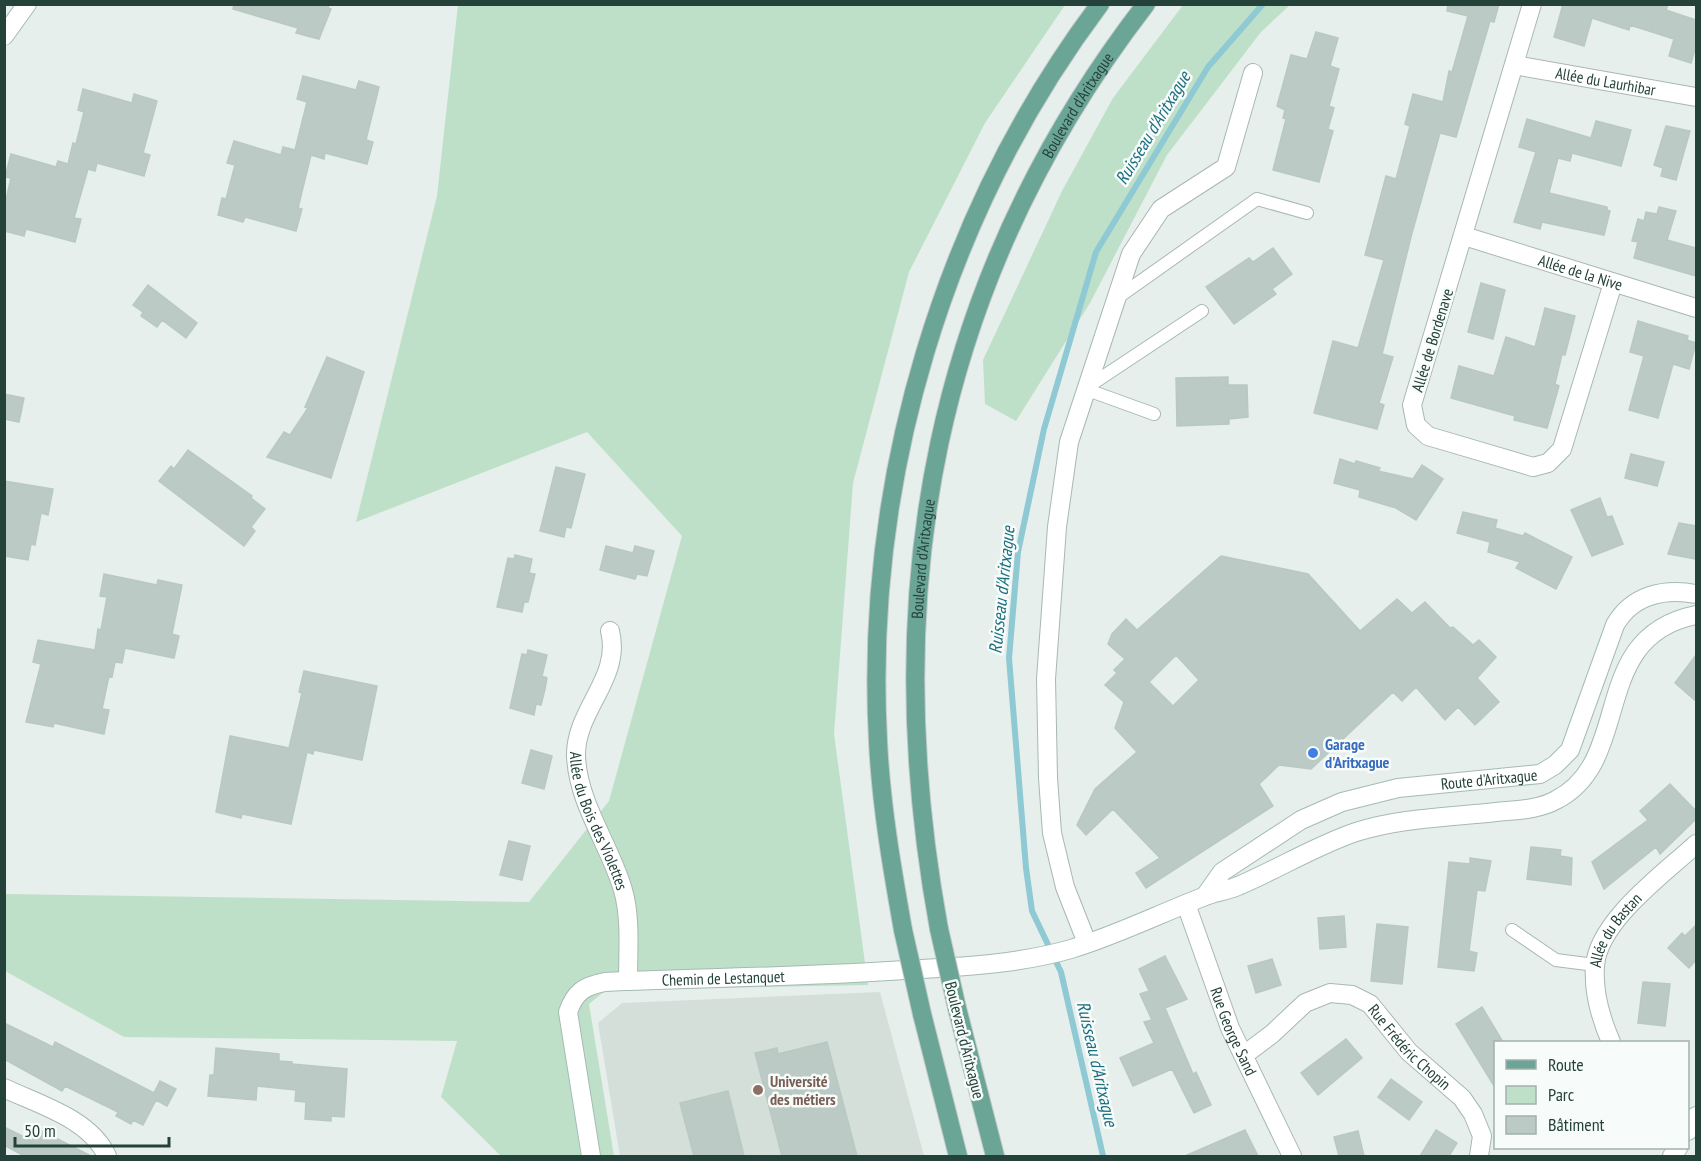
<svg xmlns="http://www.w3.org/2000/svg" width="1701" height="1161" font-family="'PT Sans Narrow',sans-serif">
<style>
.built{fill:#d4dfda}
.green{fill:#bfe0c8}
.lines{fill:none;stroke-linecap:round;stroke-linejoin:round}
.stream{stroke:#8ec9d4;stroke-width:6}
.building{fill:#bbcac4;stroke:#b8c9c2;stroke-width:1.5;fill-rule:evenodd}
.lane-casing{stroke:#a8b8b2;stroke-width:14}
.street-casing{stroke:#a8b8b2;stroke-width:20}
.secondary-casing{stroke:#a4bbb3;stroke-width:20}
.primary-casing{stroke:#c2cac8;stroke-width:20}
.lane{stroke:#fff;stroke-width:12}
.street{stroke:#fff;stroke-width:18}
.secondary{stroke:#fff;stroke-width:18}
.primary{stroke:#6aa596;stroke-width:18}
.primary-bridge-casing{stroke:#c2cac8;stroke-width:20;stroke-linecap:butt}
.primary-bridge{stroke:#6aa596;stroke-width:18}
.shop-dot{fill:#3f7fe0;stroke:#f7fbf9;stroke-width:2}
.education-dot{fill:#8d6e63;stroke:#f7fbf9;stroke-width:2}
.labels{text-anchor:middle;stroke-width:5;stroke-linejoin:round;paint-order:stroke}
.street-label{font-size:16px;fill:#24423a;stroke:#f7fbf9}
.shop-label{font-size:16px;font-weight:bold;fill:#366cbe;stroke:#f7fbf9;text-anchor:start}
.education-label{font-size:16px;font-weight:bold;fill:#785e54;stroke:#f7fbf9;text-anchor:start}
.water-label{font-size:18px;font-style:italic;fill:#1c6f80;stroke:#f7fbf9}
</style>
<rect width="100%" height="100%" fill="#e6efeb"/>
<path class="built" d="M880 992 924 1156H620L598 1023 622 1003Z"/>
<path class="green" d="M458 5H1065L985 123 909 272 853 483 834 734 868 985 606 990 589 1004 614 1156H501L441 1097 457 1041 124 1037 5 971V894L529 902 609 801 682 536 587 432 356 522 437 196Z
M1183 5H1290L1261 32 1167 155 1090 303 1016 421 985 404 983 360 1062 191 1113 98Z"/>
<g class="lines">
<path class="stream" d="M1103 1156 1061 972 1032 911 1026 868 1009 658 1018 552 1044 429 1096 252 1208 67 1263 4"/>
</g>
<path class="building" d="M234 4H329L328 8 331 9 319 39 296 33 298 28 233 9Z
M1448 4H1499L1494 22 1490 21 1456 137 1440 133 1412 233 1382 354 1393 357 1379 403 1384 405 1377 429 1314 413 1333 341 1358 348 1384 260 1365 255 1386 176 1396 179 1410 126 1405 124 1413 94 1443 102 1449 71 1452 72 1468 16 1447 11Z
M1563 4H1668L1666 10 1696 20V46L1691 63 1669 56 1674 39 1630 25 1629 30 1592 18 1584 46 1554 37Z
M1316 32 1338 38 1330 66 1339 69 1329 106 1334 108 1328 129 1333 131 1319 182 1273 170 1286 119 1283 118 1285 110 1277 106 1291 55 1307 59Z
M303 76 356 90 359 81 379 87 366 140 373 142 367 164 325 153 324 159 311 155 298 208 302 209 296 231 245 217 243 222 218 215 222 198 226 199 235 165 227 163 234 141 281 155 283 147 295 150 307 102 297 99Z
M83 89 132 103 134 94 157 101 143 153 150 155 144 176 97 163 95 171 88 169 74 218 81 219 75 242 26 229 24 236 4 231V208L11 178 5 177 11 154 56 167 58 161 68 164 73 143 76 144 84 112 78 110Z
M1527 119 1591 138 1596 121 1631 130 1621 166 1572 153 1570 161 1558 158 1549 193 1607 207V210L1610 211 1604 235 1542 222 1540 229 1514 222 1536 152 1519 147Z
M1666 126 1690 131 1676 180 1661 176 1663 168 1654 165Z
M1659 207 1676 211 1667 240 1696 248V276L1634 258 1638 242 1632 241 1638 219 1644 221 1646 212 1657 214Z
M1273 248 1292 274 1272 289 1276 294 1234 324 1206 287 1249 258 1253 262Z
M1481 283 1505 290 1493 339 1468 332Z
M148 285 197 323 186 338 162 320 157 327 141 316 143 312 133 305Z
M1545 308 1575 316 1565 355 1562 354 1555 384 1559 386 1547 428 1514 420 1515 416 1451 398 1459 366 1494 376 1506 337 1535 347Z
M1638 321 1688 336 1687 340 1696 343 1689 369 1673 364 1658 418 1629 410 1644 356 1630 352Z
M327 357 364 372 331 478 267 457 284 432 290 435 308 408 305 407Z
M1228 377V385H1247L1248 417 1229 419V424L1177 426 1176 378Z
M4 394 24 398 19 422 4 419Z
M188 450 252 496 251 498 265 509 251 527 255 531 244 546 159 481 171 466 174 469Z
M1631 454 1664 462 1657 486 1625 478Z
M1340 459 1355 464 1356 461 1380 468 1378 471 1413 479 1422 465 1443 479 1416 520 1396 508 1359 497 1360 490 1334 483Z
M556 467 585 474 571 528 566 527 564 537 540 531Z
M4 481 53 489 48 515 41 513 35 545 31 544 28 560 5 556Z
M1600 498 1607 517 1612 516 1623 544 1592 556 1571 510Z
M1463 512 1497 520 1495 528 1523 536 1525 533 1572 557 1556 589 1516 568 1520 562 1488 552 1490 542 1457 533Z
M1679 523 1696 526V559L1668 554Z
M606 546 633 553 635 546 654 551 647 576 637 574 635 579 600 570Z
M515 555 532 559 529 573 535 574 528 602H524L522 612 497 607 508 558 514 559Z
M1221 556 1308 574 1360 631 1397 599 1412 613 1425 602 1450 628 1453 627 1473 645 1479 640 1496 657 1477 678 1499 702 1475 725 1458 707 1445 720 1416 687 1402 701 1393 692 1311 769 1279 765 1259 784 1273 806 1146 888 1136 873 1160 858 1113 809 1086 835 1077 825 1095 789 1137 752 1115 728 1124 702 1105 685 1117 673 1114 670 1125 659 1108 644 1112 634 1126 619 1137 630ZM1176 655 1199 680 1173 706 1149 682Z
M104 574 157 585 158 580 182 585 172 634 179 636 174 658 125 648 122 663 115 662 112 677 109 676 102 709 109 710 104 734 54 723 53 727 26 722 41 664 33 662 38 640 95 650 98 629 101 630 107 597 100 596Z
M528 650 547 655 542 676 547 678 545 689 541 705 536 704 534 715 510 708 522 654 527 655Z
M1696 655V701L1675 683Z
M304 671 377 686 362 760 314 750 313 754 307 752 291 824 242 814 241 818 216 812 230 736 289 748 302 693 299 692Z
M531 750 552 756 544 789 522 783Z
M1670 784 1696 811V819L1660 854 1656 847 1604 889 1592 862 1648 820 1640 811Z
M509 841 530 846 522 880 500 875Z
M1531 847 1561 850 1560 856 1572 858 1571 885 1527 879Z
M1470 858 1491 861 1485 891 1477 890 1469 951 1477 953 1474 971 1438 967 1449 862 1470 864Z
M1344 916 1346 947 1320 949 1318 918Z
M1377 924 1408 927 1402 984 1371 981Z
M1696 925V960L1689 968 1668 948 1682 933 1685 936Z
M1165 956 1187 999 1165 1008 1193 1074 1196 1072 1211 1105 1194 1113 1172 1069 1133 1086 1120 1058 1154 1043 1144 1022 1152 1020 1140 994 1149 991 1139 969Z
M1272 959 1281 985 1256 993 1248 966Z
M1643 982 1670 984 1665 1026 1638 1023Z
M1482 1007 1503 1042H1496V1089L1456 1024Z
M4 1023 53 1047 55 1042 154 1093 160 1081 176 1089 167 1106 156 1100 143 1125 133 1120 131 1124 116 1116 118 1112 65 1086 62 1091 4 1059Z
M1346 1039 1362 1058 1318 1095 1301 1073Z
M827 1042 857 1156H782L755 1053 777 1048 778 1054Z
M216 1048 279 1054V1061L292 1062V1064L347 1069 344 1117 331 1116V1121L305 1119 306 1102 295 1101 296 1090 257 1086 256 1100 208 1096 210 1075H214Z
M1391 1079 1422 1102 1409 1120 1378 1097Z
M728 1091 744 1156H694L680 1103Z
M4 1127 32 1141 38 1129 91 1156H24L4 1145Z
M1245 1130 1258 1156H1185Z
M1436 1130 1457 1143 1449 1156H1420Z
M1358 1131 1364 1156H1339L1334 1137Z"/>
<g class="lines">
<g class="lane-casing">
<path id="lane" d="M1117 298 1257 199 1307 213
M1086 388 1202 311
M1085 389 1154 414
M1512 930 1556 960 1595 965"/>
</g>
<g class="street-casing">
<g id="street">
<path d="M1532 4 1412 405 1416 425 1428 436 1533 467 1548 463 1562 449 1613 283"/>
<path id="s1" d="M1514 65 1696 97"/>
<path id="s2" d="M1464 236 1696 308"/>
<path id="s3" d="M610 631C622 678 575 710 576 756 578 804 610 845 623 890 631 918 628 951 628 981"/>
<path id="s4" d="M1186 904 1230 1028 1292 1156"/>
<path d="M1087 943 1065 887 1052 833 1048 778 1046 679 1057 527 1069 442 1131 254 1161 209 1226 167 1253 73"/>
<path id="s5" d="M1611 1042C1601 1019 1593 992 1595 966 1598 921 1665 873 1696 844"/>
<path id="s6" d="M1244 1055 1272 1034 1305 1003 1330 993 1352 995 1370 1004 1409 1052 1462 1098 1473 1114 1482 1136 1479 1156"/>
<path d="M4 1088C40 1105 90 1119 107 1156"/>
</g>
</g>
<g class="secondary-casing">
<g id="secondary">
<path d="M4 36 27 4"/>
<path id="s7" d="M1205 896 1222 872 1301 820 1342 802 1398 788 1540 774 1555 765 1570 750 1615 625C1632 595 1664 588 1696 594"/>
<path d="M1688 1131 1696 1116"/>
<path id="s8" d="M591 1156 568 1012C575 992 584 986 605 982 699 978 793 977 888 971 949 967 1012 966 1071 949 1117 935 1159 914 1203 897 1214 892 1227 891 1238 886 1278 869 1315 846 1356 832 1400 818 1450 817 1496 812 1516 810 1538 810 1556 800 1635 760 1587 637 1696 615"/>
<path d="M1672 1156 1678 1148"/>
</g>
</g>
<g class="primary-casing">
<g id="primary">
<path id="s9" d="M939 929C877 591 933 280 1146 4"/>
<path d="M903 930C892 868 881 805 878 741 864 481 943 213 1100 4"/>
<path d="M957 1008 995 1156"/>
<path d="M922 1014 958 1156"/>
</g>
</g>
<use href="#lane" class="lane"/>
<use href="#street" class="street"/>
<use href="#secondary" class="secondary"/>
<use href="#primary" class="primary"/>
<g class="primary-bridge-casing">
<path id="primary-bridge" d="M939 929 957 1008
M903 930 922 1014"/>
</g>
<use href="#primary-bridge" class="primary-bridge"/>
</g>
<circle class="shop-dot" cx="1313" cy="753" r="6"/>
<circle class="education-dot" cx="758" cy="1090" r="6"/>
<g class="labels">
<g class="street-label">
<text dy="6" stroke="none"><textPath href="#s1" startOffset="93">Allée du Laurhibar</textPath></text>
<text dy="6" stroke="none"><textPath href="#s9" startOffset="856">Boulevard d'Aritxague</textPath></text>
<text dy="6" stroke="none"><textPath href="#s2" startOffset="122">Allée de la Nive</textPath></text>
<text transform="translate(1432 340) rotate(-73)" y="6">Allée de Bordenave</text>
<text dy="6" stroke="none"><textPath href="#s9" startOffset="372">Boulevard d'Aritxague</textPath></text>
<text dy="6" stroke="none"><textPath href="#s7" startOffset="318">Route d'Aritxague</textPath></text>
<text dy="6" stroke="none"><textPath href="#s3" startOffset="201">Allée du Bois des Violettes</textPath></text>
<text dy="6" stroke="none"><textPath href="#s5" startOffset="120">Allée du Bastan</textPath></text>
<text dy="6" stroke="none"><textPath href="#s8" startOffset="315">Chemin de Lestanquet</textPath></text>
<text dy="6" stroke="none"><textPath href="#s4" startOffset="136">Rue George Sand</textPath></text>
<text transform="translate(965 1040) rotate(76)" y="6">Boulevard d'Aritxague</text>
<text dy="6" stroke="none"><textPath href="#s6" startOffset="208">Rue Frédéric Chopin</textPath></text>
</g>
<g class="shop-label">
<text x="1325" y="750">Garage<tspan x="1325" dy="18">d'Aritxague</tspan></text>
</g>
<g class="education-label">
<text x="770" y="1087">Université<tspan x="770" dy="18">des métiers</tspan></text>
</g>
<g class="water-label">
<text transform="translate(1153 128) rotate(-59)" y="6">Ruisseau d'Aritxague</text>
<text transform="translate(1002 590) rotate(-84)" y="6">Ruisseau d'Aritxague</text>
<text transform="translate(1097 1064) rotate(77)" y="6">Ruisseau d'Aritxague</text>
</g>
</g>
<rect width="1701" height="1161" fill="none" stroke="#24423a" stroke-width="12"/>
<rect x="1494" y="1041" width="195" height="108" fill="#f7fbf9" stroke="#a3b1ad" stroke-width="1.5"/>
<rect x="1506" y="1060" width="30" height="9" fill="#6aa596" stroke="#a3b1ad" stroke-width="1.5"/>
<text x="1548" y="1071" font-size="18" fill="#24423a">Route</text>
<rect x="1506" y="1086" width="30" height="18" fill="#bfe0c8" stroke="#a3b1ad" stroke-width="1.5"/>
<text x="1548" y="1101" font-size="18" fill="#24423a">Parc</text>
<rect x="1506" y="1116" width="30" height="18" fill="#bbcac4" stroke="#a3b1ad" stroke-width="1.5"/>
<text x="1548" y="1131" font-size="18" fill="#24423a">Bâtiment</text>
<path d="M15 1137v9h154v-9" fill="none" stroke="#24423a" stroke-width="3"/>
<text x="24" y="1137" font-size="18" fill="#24423a" stroke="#f7fbf9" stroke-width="4.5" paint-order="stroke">50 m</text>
</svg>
